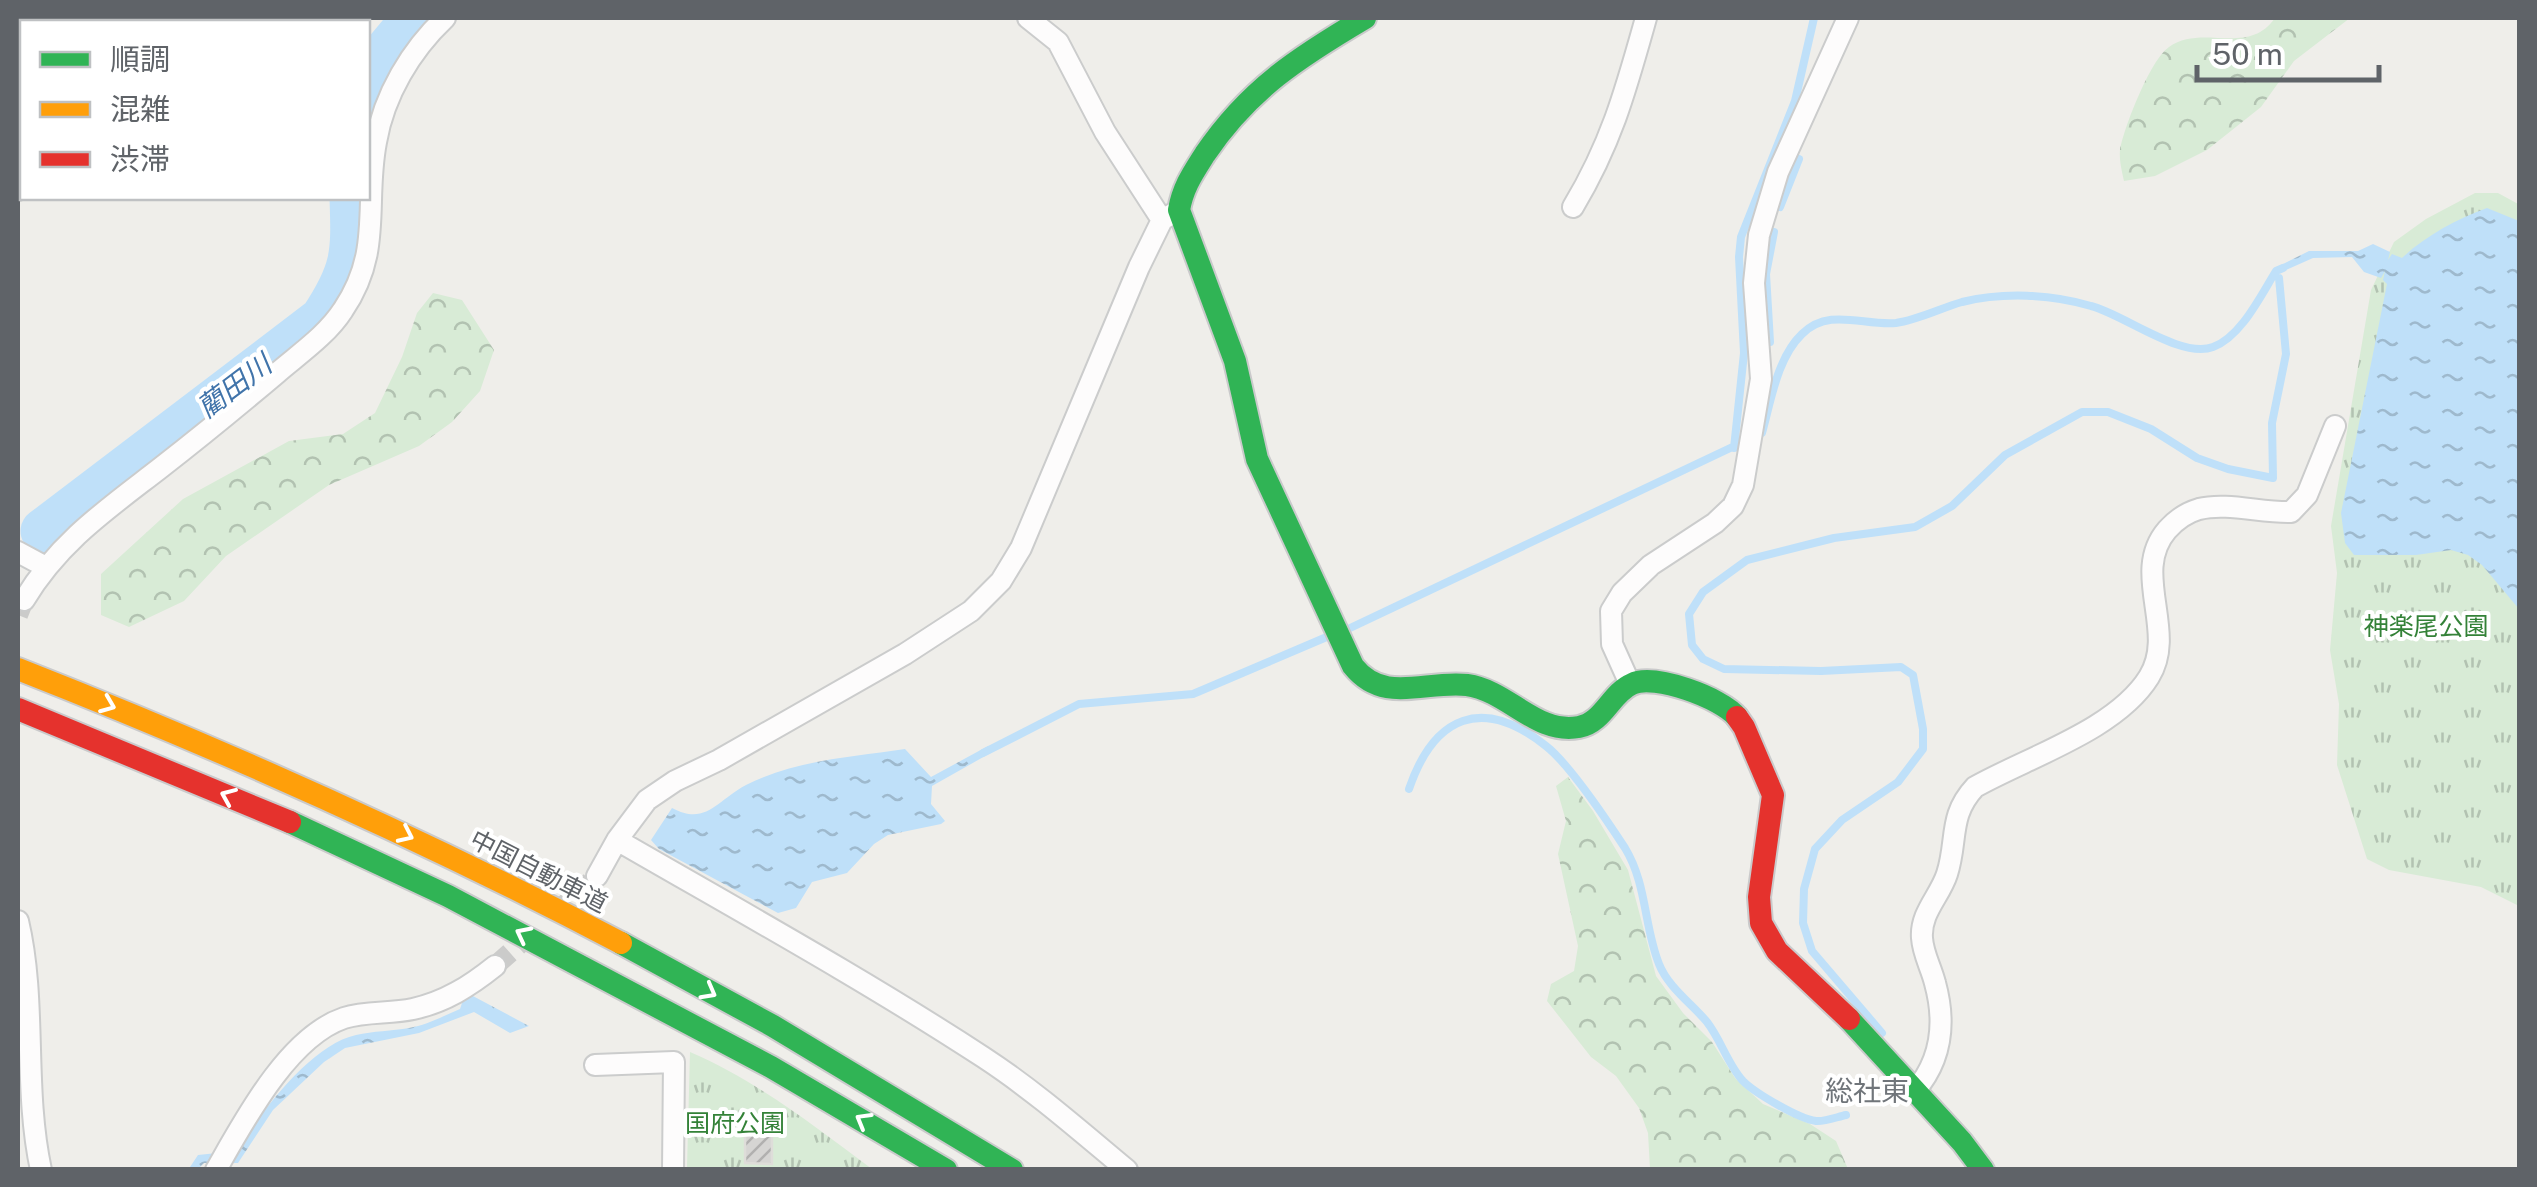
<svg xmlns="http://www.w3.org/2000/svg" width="2537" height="1187" font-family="'Public Sans','Noto Sans JP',sans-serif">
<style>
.forest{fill:url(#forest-crowns)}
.park{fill:url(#park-tufts)}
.water{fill:url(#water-ripples)}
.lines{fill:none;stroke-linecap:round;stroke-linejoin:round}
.stream{stroke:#bfe0f9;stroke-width:8}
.river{stroke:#bfe0f9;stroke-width:45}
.building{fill:url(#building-hatch);stroke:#deddd9;stroke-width:2.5}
.street-tunnel{stroke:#cbcbca;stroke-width:20;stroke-dasharray:20 10;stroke-linecap:butt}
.street-casing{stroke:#cbcccc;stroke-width:24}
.fast-casing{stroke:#cacacb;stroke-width:26}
.slow-casing{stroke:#cacacb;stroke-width:26}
.jam-casing{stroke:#cacacb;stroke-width:26}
.street{stroke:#fdfcfc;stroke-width:20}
.fast{stroke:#30b455;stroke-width:22}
.slow{stroke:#ff9f0a;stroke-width:22}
.jam{stroke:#e5322d;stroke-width:22}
.oneway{stroke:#fff}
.labels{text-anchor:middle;stroke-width:8;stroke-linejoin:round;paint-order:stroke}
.park-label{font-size:25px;fill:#348238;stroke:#fff}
.street-label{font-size:25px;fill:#5f6368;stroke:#fff}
.water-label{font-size:28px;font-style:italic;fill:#4174aa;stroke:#fff}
.neighbourhood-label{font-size:28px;fill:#70757a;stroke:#fff}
</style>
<defs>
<pattern id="forest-crowns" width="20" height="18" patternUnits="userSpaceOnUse" patternTransform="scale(2.5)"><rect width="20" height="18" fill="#d8ebd6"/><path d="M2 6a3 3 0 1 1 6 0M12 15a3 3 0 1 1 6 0" fill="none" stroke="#b2c2b1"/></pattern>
<pattern id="park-tufts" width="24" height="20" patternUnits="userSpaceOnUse" patternTransform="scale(2.5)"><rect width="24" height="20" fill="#d8ebd6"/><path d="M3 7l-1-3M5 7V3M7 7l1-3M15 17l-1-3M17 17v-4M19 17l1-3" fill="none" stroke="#b2c2b1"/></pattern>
<pattern id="water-ripples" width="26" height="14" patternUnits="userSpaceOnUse" patternTransform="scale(2.5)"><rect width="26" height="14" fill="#bfe0f9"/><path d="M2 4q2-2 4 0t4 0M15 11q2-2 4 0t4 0" fill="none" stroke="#9eb9cd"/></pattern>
<pattern id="building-hatch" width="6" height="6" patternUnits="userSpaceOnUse" patternTransform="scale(2.5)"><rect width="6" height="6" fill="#d6d5d3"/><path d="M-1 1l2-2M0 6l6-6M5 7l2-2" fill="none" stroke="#b1b0af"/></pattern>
</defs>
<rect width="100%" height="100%" fill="#efeeea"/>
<path class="forest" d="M2275 18H2350L2294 61 2261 107 2207 150 2155 176 2124 181C2122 172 2119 160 2120 150 2124 128 2150 60 2169 47 2202 23 2248 57 2275 18Z
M433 293 462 300 494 350 480 391 452 422 419 446 329 485 226 556 184 601 129 627 101 615V574L183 499 289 441 343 434 375 413 402 357 417 313Z
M1568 777 1593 811 1628 870 1656 976 1683 1013 1712 1042 1735 1078 1763 1104 1810 1124 1836 1141 1848 1169H1650L1648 1133 1639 1108 1616 1076 1591 1057 1547 1001 1551 984 1574 971 1578 946 1558 854 1566 821 1556 786Z"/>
<path class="park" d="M2475 193H2498L2520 205 2519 906 2481 887 2389 870 2367 859 2337 765 2339 704 2330 650 2337 573 2331 526 2371 290 2394 242 2426 219Z
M690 1052C757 1081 813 1125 872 1169L687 1167Z"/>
<path class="water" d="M2487 208 2519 221V609L2482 565 2468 555 2451 550 2416 555H2354L2345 543 2341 513 2387 284 2383 280 2385 271 2381 278 2364 272 2352 257 2313 258 2279 273 2275 268 2309 251H2358L2373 244 2390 252 2388 260 2392 254 2402 258C2425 236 2457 219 2487 208Z
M988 746 994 751 932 786 931 804 945 821 941 824 888 835 874 844 847 873 812 882 796 908 778 913 659 849 651 840 672 808C706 826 716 801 746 785 796 760 851 757 905 749L931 777Z
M471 995 529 1026 510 1033 474 1012 419 1033 345 1048 324 1062 273 1110 238 1163H204L198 1169 188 1170 198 1155 236 1151C260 1114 310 1045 356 1035 373 1031 392 1031 409 1028 427 1025 443 1016 460 1009L464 997Z"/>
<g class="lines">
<path class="stream" d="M1780 207 1799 159
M1770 342 1766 274 1774 232
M1734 448 1744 353 1739 257 1741 237 1795 101 1814 18
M1348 629 1762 433C1771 401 1777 358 1802 334 1829 307 1863 326 1896 323 1918 320 1941 308 1962 302 2003 292 2051 294 2091 306 2123 314 2181 359 2213 347 2241 337 2261 295 2276 271L2283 268
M983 753 1079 704 1193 694 1329 636
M1409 789C1434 716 1482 695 1546 746 1569 764 1608 822 1625 848 1647 884 1644 927 1659 964 1668 987 1692 1004 1707 1022 1721 1040 1728 1065 1743 1081 1755 1093 1799 1119 1816 1121 1824 1122 1837 1117 1846 1115
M1882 1033 1812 951 1803 923 1804 889 1815 849 1842 820 1898 782 1923 749V729L1913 675 1901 667 1821 671 1724 669 1703 659 1692 645 1689 614 1703 592 1747 560 1834 538 1915 527 1952 506 2005 455 2082 412H2108L2151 429 2197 458 2228 469 2273 478 2272 423 2286 354 2279 278"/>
<path class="river" d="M368 100 384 54 414 18
M43 531 322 319C354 271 354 254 352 198"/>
</g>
<path class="building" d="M745 1122H766V1131H772V1164L745 1163Z"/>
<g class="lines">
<path class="street-tunnel" d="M18 615 24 600
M553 915 597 876
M495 966 531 934"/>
<g class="street-casing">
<path id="street" d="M1028 18 1058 42 1105 132 1162 220
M216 22 221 18
M18 190 22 185
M1573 207C1612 142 1626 89 1646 18
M18 552 44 566
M24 600C59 542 106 510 159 469 199 438 238 406 277 373 299 354 327 335 343 310 383 251 364 204 376 142 384 95 411 50 445 18
M1630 684 1612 644 1611 611 1622 593 1651 565 1715 523 1733 506 1743 485 1761 379 1754 283 1759 235 1778 172 1848 18
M617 840C740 911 865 980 983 1057 1035 1091 1080 1131 1127 1170
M597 876 617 840 647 800 675 781 719 760 905 654 971 611 1001 581 1021 548 1139 267 1162 220 1179 210
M18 921C37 1002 23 1087 41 1170
M595 1065 674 1062 673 1170
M1914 1092C1942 1060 1946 1023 1935 983 1931 967 1923 954 1922 938 1920 913 1940 896 1947 874 1958 840 1948 816 1975 787 2028 757 2116 730 2149 677 2178 631 2130 573 2167 530 2176 520 2185 513 2199 509 2227 502 2261 513 2291 512L2307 495 2335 426
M216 1170C244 1121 288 1037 344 1018 366 1011 390 1014 413 1009 445 1002 470 986 495 966"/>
</g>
<g class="fast-casing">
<path id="fast" d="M1365 18C1299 57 1249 89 1205 154 1193 173 1183 187 1179 210L1235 361 1257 459 1353 666C1384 705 1425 680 1467 685 1509 691 1536 735 1579 727 1603 723 1611 693 1632 684 1654 673 1722 698 1737 717
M290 822 448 896 771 1067 946 1170
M621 943 773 1026 1012 1170
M1849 1019 1962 1142 1983 1170"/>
</g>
<g class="slow-casing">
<path id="slow" d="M18 669C224 750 425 840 621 943"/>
</g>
<g class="jam-casing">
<path id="jam" d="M18 709 290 822
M1737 717 1744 727 1773 795 1759 897 1761 923 1777 951 1849 1019"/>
</g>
<use href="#street" class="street"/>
<use href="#fast" class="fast"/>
<use href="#slow" class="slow"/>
<use href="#jam" class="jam"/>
</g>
<defs><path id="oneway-chevron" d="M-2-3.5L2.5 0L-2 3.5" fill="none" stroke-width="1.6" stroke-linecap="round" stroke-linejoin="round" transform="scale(2.5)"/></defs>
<g class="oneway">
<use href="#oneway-chevron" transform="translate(108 705) rotate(22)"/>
<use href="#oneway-chevron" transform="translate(228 796) rotate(-157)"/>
<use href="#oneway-chevron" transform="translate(406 835) rotate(25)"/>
<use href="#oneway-chevron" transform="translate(523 934) rotate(-153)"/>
<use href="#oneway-chevron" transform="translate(709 992) rotate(29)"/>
<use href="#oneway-chevron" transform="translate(863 1120) rotate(-150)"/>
</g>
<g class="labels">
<g class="park-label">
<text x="2426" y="635">神楽尾公園</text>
<text x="735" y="1132">国府公園</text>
</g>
<g class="street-label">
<text transform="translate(539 871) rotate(27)" y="9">中国自動車道</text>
</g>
<g class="water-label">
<text transform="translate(234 386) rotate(-37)" y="10">藺田川</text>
</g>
<g class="neighbourhood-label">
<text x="1867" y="1101">総社東</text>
</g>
</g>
<rect width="2537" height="1187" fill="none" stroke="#5f6368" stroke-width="40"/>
<rect x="20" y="20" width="350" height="180" fill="#ffffff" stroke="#bfc1c3" stroke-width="2.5"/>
<rect x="40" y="52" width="50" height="15" fill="#30b455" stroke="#bfc1c3" stroke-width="2.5"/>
<text x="110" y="70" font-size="30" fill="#5f6368">順調</text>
<rect x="40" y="102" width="50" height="15" fill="#ff9f0a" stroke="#bfc1c3" stroke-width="2.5"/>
<text x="110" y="120" font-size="30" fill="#5f6368">混雑</text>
<rect x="40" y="152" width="50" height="15" fill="#e5322d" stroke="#bfc1c3" stroke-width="2.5"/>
<text x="110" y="170" font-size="30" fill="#5f6368">渋滞</text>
<path d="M2197 65v15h182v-15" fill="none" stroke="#5f6368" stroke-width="5"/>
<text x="2212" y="65" font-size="30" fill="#5f6368" stroke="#ffffff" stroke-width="8" paint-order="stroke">50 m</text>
</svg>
